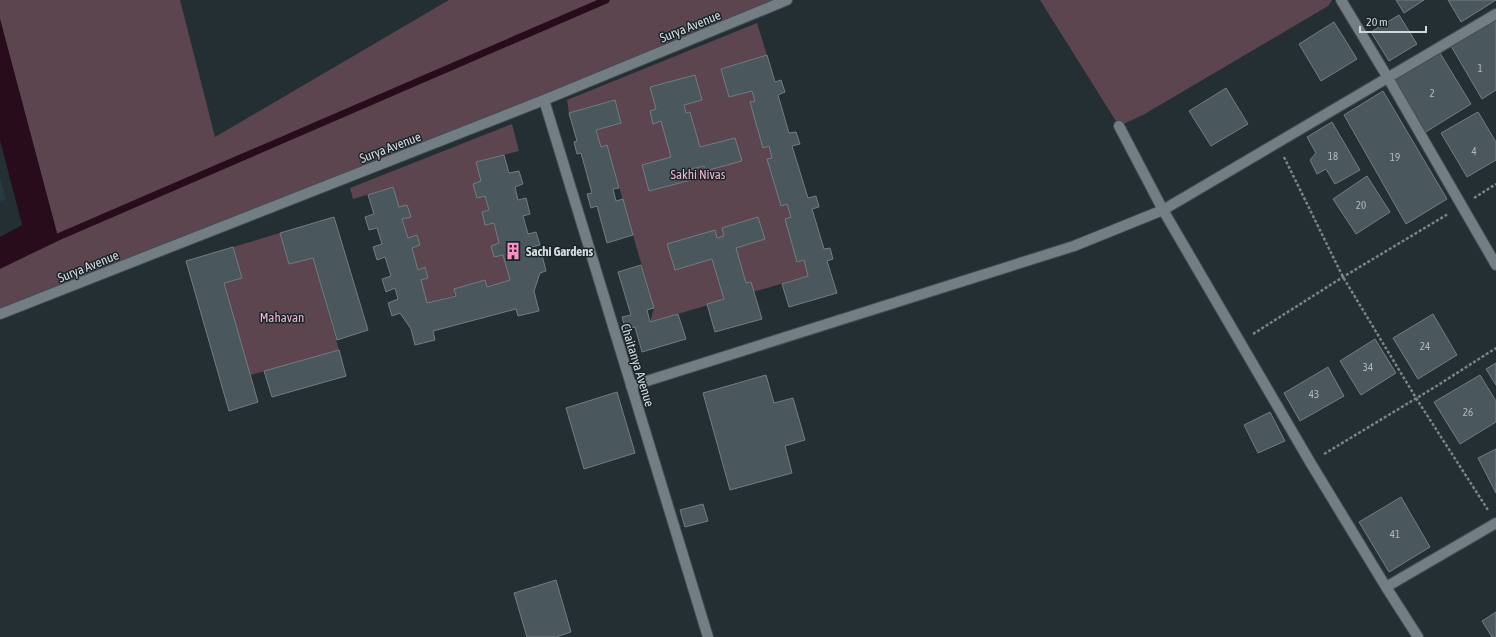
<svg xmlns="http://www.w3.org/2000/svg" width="1496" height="637" font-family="'Asap Condensed',sans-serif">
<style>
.built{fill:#273a41}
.green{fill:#5d4550}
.water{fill:#290c1b}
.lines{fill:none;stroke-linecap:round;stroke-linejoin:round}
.stream{stroke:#290c1b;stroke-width:7}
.building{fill:#4a575c;stroke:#707d83}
.minor-casing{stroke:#444d52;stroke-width:12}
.path{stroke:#7a8387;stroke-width:2.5;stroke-dasharray:3 2;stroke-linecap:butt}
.minor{stroke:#727e84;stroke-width:10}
.labels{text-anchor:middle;stroke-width:3;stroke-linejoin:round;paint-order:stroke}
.number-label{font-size:11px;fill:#b0b8bc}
.street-label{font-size:13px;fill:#d2d9dc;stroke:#1a252a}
.park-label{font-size:13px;fill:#f2b2ce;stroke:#1a252a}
.poi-label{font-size:13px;font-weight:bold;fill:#d2d9dc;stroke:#1a252a;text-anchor:start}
</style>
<rect width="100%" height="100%" fill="#242f34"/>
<path class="built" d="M0 177 6 200 0 201Z"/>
<path class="green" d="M0 0H180L215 137 449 0H787L0 316V265L58 237 0 19Z
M1040 0H1332L1328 6 1143 115 1119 126Z
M757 23 767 55 721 69 729 97 758 89 808 276 650 322 654 308 607 145 601 147 596 130 621 123 615 100 569 113 567 100Z
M512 124 519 151 476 162 510 280 427 303 393 187 353 199 350 188Z
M280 233 289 264 313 258 339 350 250 375 224 283 242 278 233 247Z"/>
<path class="water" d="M0 19 58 237 0 265V237L22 225 0 140Z"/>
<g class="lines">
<path class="stream" d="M0 265 58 237 606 0"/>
</g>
<path class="building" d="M1396 0H1424L1404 13Z
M1448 0H1496L1461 22Z
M1399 15 1417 44 1389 61 1371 32Z
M1496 20V90L1482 99 1451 46Z
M1334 22 1357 59 1321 81 1299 44Z
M1440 53 1471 104 1424 133 1392 81Z
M767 55 775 82 781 80 785 92 778 95 789 133 796 132 800 144 792 146 808 198 816 196 819 207 812 209 824 249 830 248 833 259 827 261 837 293 789 307 782 284 808 276 804 260 797 262 785 219 791 217 787 204 781 206 767 159 772 158 769 146 763 148 750 102 755 101 752 91 729 97 721 69Z
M695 75 702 100 684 105 686 113 690 112 700 147 735 138 742 161 705 171 704 166 688 170 691 180 649 191 642 165 671 157 661 121 653 124 650 111 656 109 650 87Z
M1226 88 1248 124 1211 146 1189 111Z
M1383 91 1447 199 1406 224 1344 115Z
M615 100 621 123 596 130 601 147 607 145 619 188 613 189 616 201 623 199 633 235 607 243 597 206 591 208 587 194 592 193 581 153 577 154 574 142 577 141 569 113Z
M1478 112 1496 142V160L1467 177 1441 133Z
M1332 122 1360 170 1335 184 1326 169 1317 174 1310 160 1316 153 1307 137Z
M504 155 509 173 519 171 523 184 515 187 518 200 526 198 530 214 523 216 528 234 536 232 540 245 531 247 534 257 542 255 546 271 540 273 534 291 539 311 518 316 516 309 433 331 435 340 415 345 411 329 400 313 392 316 388 303 398 299 395 288 386 292 382 279 391 276 385 257 377 260 373 247 382 244 377 228 369 230 365 217 374 214 368 195 393 187 399 207 407 205 411 217 402 219 408 238 417 235 420 245 412 248 418 270 425 267 428 278 421 280 427 303 456 296 454 289 485 280 487 287 510 280 503 255 494 257 491 246 499 243 494 223 485 225 482 212 489 210 485 196 477 198 473 184 481 181 476 162Z
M1367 176 1390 212 1356 234 1333 199Z
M334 217 368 330 337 340 313 258 289 264 280 233Z
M758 217 765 239 736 248 746 283 751 282 762 319 715 332 707 304 724 299 712 259 675 270 667 244 715 230 717 238 724 236 722 228Z
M233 247 242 278 224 283 258 402 229 411 186 261Z
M641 265 654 308 647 310 650 322 678 314 686 339 642 352 635 327 626 330 622 317 631 315 618 272Z
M1433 314 1457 355 1418 379 1393 338Z
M1375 339 1396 373 1361 395 1340 361Z
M339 350 346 376 272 397 264 371Z
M1496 363V385L1486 369Z
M1328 367 1344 396 1300 421 1284 393Z
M766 375 774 403 793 398 805 440 785 446 792 473 730 490 703 393Z
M1480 375 1496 401V422L1460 444 1434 402Z
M617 392 635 453 584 469 566 408Z
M1270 412 1285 441 1258 453 1244 425Z
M1496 449V493L1478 458Z
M1401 497 1430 547 1389 572 1359 522Z
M703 504 708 521 685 527 680 510Z
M556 580 571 632 556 637H527L514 593Z
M1496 612V637H1492L1482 621Z"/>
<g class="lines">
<g class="minor-casing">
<path id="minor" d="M1341 0 1388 78 1496 265
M544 100 708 637
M1119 126 1163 210 1310 462 1386 587 1418 637
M0 314 544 100 787 0
M631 386 1074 246 1163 210 1496 14
M1386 587 1496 523"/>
</g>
<path class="path" d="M1284 157 1343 277 1416 398 1488 510
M1474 198 1496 184
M1253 334 1343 277 1448 214
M1324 454 1435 387 1496 348"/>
<use href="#minor" class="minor"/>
</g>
<defs>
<g id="building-bare" transform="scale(1.38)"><path d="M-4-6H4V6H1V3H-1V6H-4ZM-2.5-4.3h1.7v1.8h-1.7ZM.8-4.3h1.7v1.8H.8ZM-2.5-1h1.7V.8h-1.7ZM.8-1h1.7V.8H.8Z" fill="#fc8fc3" stroke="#1a252a" stroke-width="2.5" paint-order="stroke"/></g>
</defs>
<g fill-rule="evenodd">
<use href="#building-bare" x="513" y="251"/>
</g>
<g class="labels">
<g class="number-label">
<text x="1480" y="72">1</text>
<text x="1432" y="97">2</text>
<text x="1474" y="155">4</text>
<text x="1333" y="160">18</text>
<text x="1395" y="161">19</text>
<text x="1361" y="209">20</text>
<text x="1425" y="350">24</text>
<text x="1368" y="371">34</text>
<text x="1314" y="398">43</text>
<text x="1468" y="416">26</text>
<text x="1395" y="538">41</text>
</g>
<g class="street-label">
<text transform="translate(690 26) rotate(-22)" y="5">Surya Avenue</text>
<text transform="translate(390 147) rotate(-21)" y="5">Surya Avenue</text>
<text transform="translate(88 266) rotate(-22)" y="5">Surya Avenue</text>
<text transform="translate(638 365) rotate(73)" y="5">Chaitanya Avenue</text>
</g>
<g class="park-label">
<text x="698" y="179">Sakhi Nivas</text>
<text x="282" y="322">Mahavan</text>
</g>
<g class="poi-label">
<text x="526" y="256">Sachi Gardens</text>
</g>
</g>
<path d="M1360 26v6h66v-6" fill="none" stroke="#d2d9dc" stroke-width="2"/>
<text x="1366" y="26" font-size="12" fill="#d2d9dc" stroke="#1a252a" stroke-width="3" paint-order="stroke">20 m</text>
</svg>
